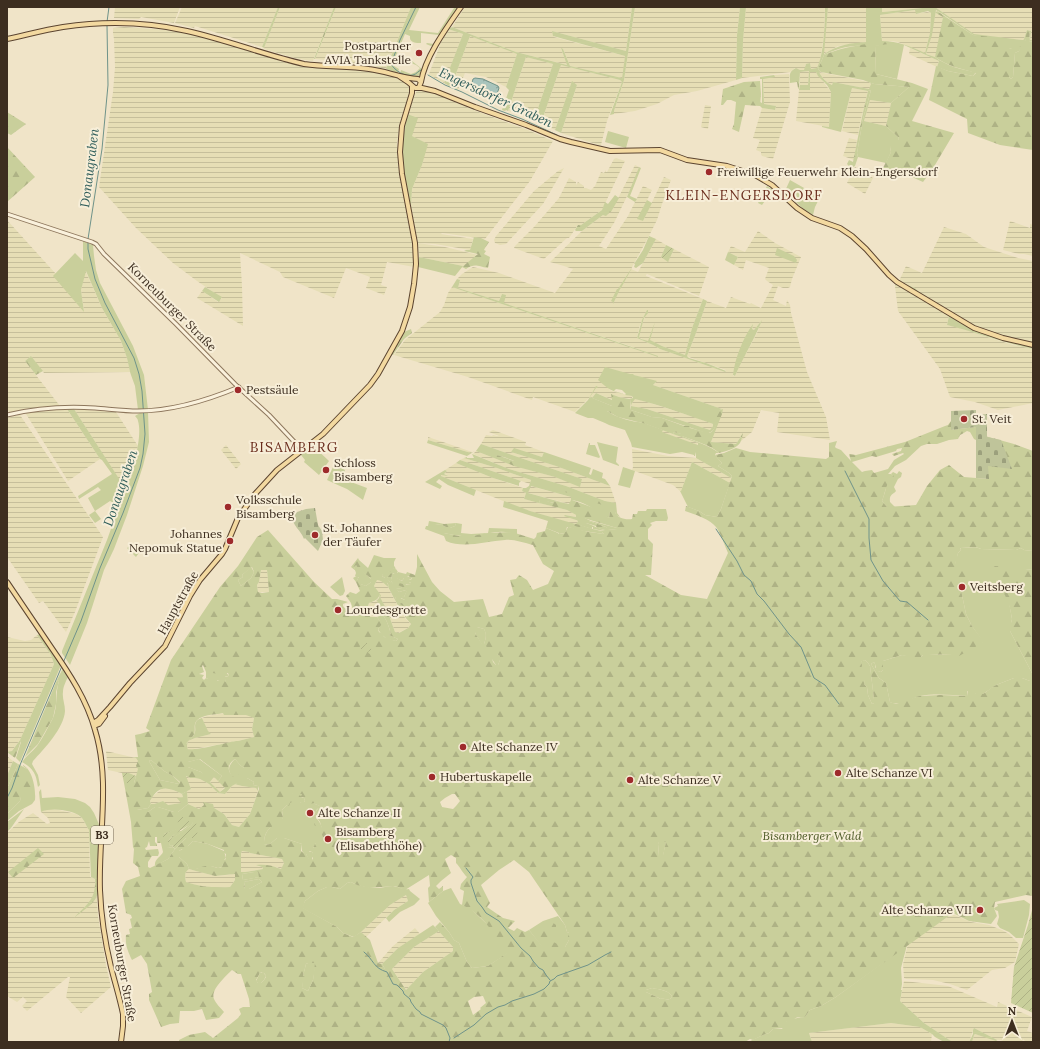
<svg xmlns="http://www.w3.org/2000/svg" width="1040" height="1049" font-family="Lora,serif">
<style>
.farmland{fill:url(#farmland-rules);fill-rule:evenodd}
.green{fill:#c9cf9b;fill-rule:evenodd}
.forest{fill:url(#forest-firs);fill-rule:evenodd}
.cemetery{fill:url(#cemetery-stones)}
.garden{fill:url(#garden-furrows)}
.water{fill:url(#water-ripples);stroke:#6f938a}
.lines{fill:none;stroke-linecap:round;stroke-linejoin:round}
.stream{stroke:#6f938a;stroke-width:1}
.minor-casing{stroke:#8d765c;stroke-width:5}
.major-casing{stroke:#5b4430;stroke-width:6}
.minor{stroke:#faf1dc;stroke-width:3}
.major{stroke:#f3d9a0;stroke-width:4}
.poi-dot{fill:#9e2a2b;stroke:#f7eed8;stroke-width:1.5}
.labels{text-anchor:middle;stroke-width:4;stroke-linejoin:round;paint-order:stroke}
.shield{fill:#f7eed8;stroke:#756857;stroke-width:1}
.shield-label{font-size:11px;font-weight:bold;fill:#3d2e20}
.poi-label{font-size:12px;fill:#3d2e20;stroke:#f7eed8;text-anchor:start}
.street-label{font-size:12px;fill:#3d2e20;stroke:#f7eed8}
.park-label{font-size:12px;font-style:italic;fill:#4d5a26;stroke:#f7eed8}
.water-label{font-size:13px;font-style:italic;fill:#2f5d5a;stroke:#f7eed8}
.quarter-label{font-size:14px;letter-spacing:1px;fill:#6b2e1e;stroke:#f7eed8}
</style>
<defs>
<pattern id="farmland-rules" width="6" height="5" patternUnits="userSpaceOnUse"><rect width="6" height="5" fill="#e6deb5"/><path d="M0 2.5h6" fill="none" stroke="#c6bf9b"/></pattern>
<pattern id="forest-firs" width="22" height="20" patternUnits="userSpaceOnUse"><rect width="22" height="20" fill="#c9cf9b"/><path d="M5 1l3.5 6h-7zM16 11l3.5 6h-7z" fill="#aeb285"/></pattern>
<pattern id="cemetery-stones" width="16" height="16" patternUnits="userSpaceOnUse"><rect width="16" height="16" fill="#bfc49a"/><path d="M2 7V4a2 2 0 0 1 4 0v3zM10 15v-3a2 2 0 0 1 4 0v3z" fill="#9ca07d"/></pattern>
<pattern id="garden-furrows" width="10" height="10" patternUnits="userSpaceOnUse"><rect width="10" height="10" fill="#c9cf9b"/><path d="M-1 1l2-2M0 10L10 0M9 11l2-2" fill="none" stroke="#aeb285"/></pattern>
<pattern id="water-ripples" width="26" height="14" patternUnits="userSpaceOnUse"><rect width="26" height="14" fill="#a9c4bc"/><path d="M2 4q2-2 4 0t4 0M15 11q2-2 4 0t4 0" fill="none" stroke="#8ba098"/></pattern>
</defs>
<rect width="100%" height="100%" fill="#f0e4c8"/>
<path class="farmland" d="M115 7H180L174 23 141 17 139 19 114 18Z
M182 7H278L262 47 195 26 194 28 175 23Z
M280 7H334L313 61 298 59 264 49V48Z
M336 7H411L386 69 364 64 337 63V61L315 59Z
M465 7H632L626 51 552 31 554 37 625 56 623 77 622 78 570 66 563 49H561L568 65 516 52 452 27Z
M635 7H740L737 35 736 80 697 91 674 95 657 104 635 111 614 114V111L624 80Z
M746 7H825L824 34 820 62 817 68 811 69 810 63 805 65V70H800L795 68 790 72 742 78 743 41Z
M828 7H866V42L838 46 823 54Z
M882 7H1033V40H1030L1031 31 1027 30 1024 39 1023 40 975 35 935 7 922 8 883 12H882Z
M916 10V14L927 12 931 13 930 33 925 53 898 42 892 41H882L880 15Z
M936 10 937 11V13L943 17 937 51 935 57 926 54 930 41Z
M124 27 167 30 185 33 225 43 286 62 305 67 316 68 358 70 385 74 405 81 409 85 411 93 400 123 397 143 399 172 413 245 414 267 387 262 381 285 387 287 384 295 366 288 370 277 346 268 334 298 283 277 280 272 240 253 242 286 243 326 197 298 202 291 218 302 222 298 197 281 173 263 136 228 99 187 113 92 115 67 114 39 113 33V28Z
M448 29 463 34 444 83 429 75V74L443 37Z
M470 36 517 54 506 87 486 77 465 73 458 90 451 87Z
M910 48 939 61 937 67 909 54Z
M526 57 553 64 534 120 516 113 508 111Z
M561 65 620 80 622 82 607 121 601 145H599L561 133 577 85 572 82 555 130 541 123Z
M809 71 808 85H800V72Z
M810 72H816L831 92 829 127 796 121 799 90H810Z
M819 72 869 82 871 84V86L869 89 833 82 832 85 826 81 821 76Z
M789 74 790 102 773 159 762 156 761 154V152L756 150 760 140 753 138 762 108 775 110 776 106 764 104 763 78 774 77V75Z
M852 88 868 91 861 119 858 135 842 131Z
M421 90 436 94 476 111 528 130 553 141 530 181 485 239 442 233 441 234 473 239 470 250 435 244 418 243 411 207 412 189 422 165 427 144 412 136 407 114 416 92Z
M870 100 891 103 886 126 864 121Z
M705 105 711 106 708 129 701 127Z
M849 138 857 140 854 160 843 156Z
M616 158 625 161 602 210 581 225H578L569 238H567L544 259 514 248 515 246 534 227 559 198 569 178 576 182V185L578 182 584 186V188H586L591 190 595 186 601 172 604 173 606 170V172H607L614 159Z
M635 165 639 167 632 186 614 223 599 246 606 249 628 216 643 186 652 190 638 219 643 221 664 177 671 180 663 201 657 220 649 236 631 269 638 272 656 239 666 245 661 257 668 261 674 249 709 267 699 296 647 274 646 275V276L703 299 692 328 685 355 662 346 649 340 654 325 648 342 638 337 647 310 640 325 637 338 653 345 660 349 725 372 726 370 706 363 689 357 687 356 696 333 707 301 726 308 731 297 750 304 751 303 761 308 773 285 767 281 765 279 769 268 746 260 743 270 734 265 738 257 728 252 731 246 745 252 758 231 775 243 801 257 792 279 790 287 788 288H783L778 286 773 300 786 306 787 300 790 305 791 313 807 372 826 417 830 440 777 432 779 413 761 410 752 432 741 441 742 436H741L736 444 711 442 722 409 653 385 656 382 634 375 609 390 615 392 632 396V399L619 397 611 394 613 400 596 393 592 398 590 397 575 412 533 397 532 400 468 377 394 355 405 340 440 312 444 305 448 293 452 287 658 357 630 346 503 303 502 294 499 301 458 288 460 280 457 279 462 274 473 267 499 273 555 293 573 269 564 266 550 262 582 231 603 215 610 212H611ZM761 321 758 331 747 352 742 359 735 376H733L738 356 744 340 753 325 752 329 754 330Z
M855 167 873 178 865 194 847 183Z
M564 168 543 204 506 244 500 245 495 243 494 240 496 236 534 191 558 171Z
M7 220 56 274 54 276 84 311 81 290 85 270 102 308 121 341 127 358 130 372 44 373 31 356 25 361 60 406 27 409 10 413 7 409Z
M1010 221 1030 228V224L1033 225V256L1024 254H1019L1003 250Z
M944 227 966 234 984 247 1018 258 1033 261V343L1021 341 990 332 975 326 920 293 915 288 900 282 899 281 906 266 922 273Z
M418 243 445 247 478 255 468 263 463 266 419 257Z
M898 285 949 316 947 325 968 330 984 336 1013 345 1033 349V403L998 410 975 402 950 397 940 369 898 311 895 286Z
M634 398 647 402 697 418 713 424V426L710 430 647 409 631 406Z
M61 409H67L100 459 68 481 26 414V413L48 410Z
M74 409 116 412 138 446 133 465 125 489Z
M20 415 103 537 75 612 66 632 43 601 39 603 7 557V418Z
M493 430 526 442 525 445 544 452 542 457 514 449 511 452 556 466 610 486 616 503 605 501 566 486 509 469 473 454 476 451 512 465 555 477 580 486 582 479 512 455 481 444 486 435 492 436 493 435 497 436H499L489 432Z
M663 430 698 443 697 445 661 432Z
M428 437 449 444 472 452 471 453 428 440Z
M226 445 241 464 236 469 221 450Z
M632 449 668 456 696 458 731 478 730 483 692 462 681 491H680L673 485 632 470 633 467Z
M464 458 497 468 531 480 530 484 460 460Z
M456 463 493 478 523 488 522 491 526 493 524 499 567 510 573 513 576 514 577 517 565 515 576 520 578 522 576 524 570 523 523 509 441 476V475H447L444 474 447 471 445 470Z
M530 486 571 497V500L570 504 528 493Z
M261 569 267 570 269 592H258L257 585 259 582Z
M377 579 386 584 402 613 405 618 411 624 408 628 398 633 395 632 387 610 374 586Z
M376 601H377L382 610V615L370 617 368 606 369 603Z
M37 635 51 655 54 664 21 738 12 751 9 752H7V637L25 641 31 640Z
M224 713 247 715 254 718 252 729 254 737 238 741 188 750 187 746 188 741 195 738 211 734 208 732 202 718 207 716Z
M106 751 136 758 138 761 139 769 136 776 129 773H122L108 770Z
M7 756 13 761 7 776Z
M185 776 190 778H195L200 779 209 784 218 793 225 794 234 784 242 786 256 788 258 791 250 814 239 827 232 825 224 814 203 802 204 805 199 809 188 804 187 791 191 789Z
M214 777 225 787 220 792 210 782Z
M169 788 182 794 183 797 178 798 182 803 167 805 163 801 154 804H151L150 801 153 796 162 789Z
M51 809 59 810 76 814 82 818 89 830 90 877 95 879V891L91 901 79 913 93 902 97 897 98 916 106 965 111 987 81 1013 66 997 70 977H68L27 1011 22 1006 27 1001 23 997 17 1002 7 996V833L20 821 33 813 47 824 50 823 48 818 41 812 45 810Z
M242 851 249 852 250 853 282 859 284 863 281 869 277 867 257 866 262 867 263 869 245 872H241V853Z
M189 869 215 876 229 875 235 873V880L230 887 214 888 195 885 186 882 185 875 187 870Z
M406 895 408 901 394 910 366 937 361 932 390 905Z
M952 914 971 922 989 925 1002 930 1009 934 1019 944 1015 962 1005 968 992 970 967 990 950 984 933 980 906 979 904 978 903 964 908 944Z
M415 928 420 934 398 948 382 964 378 963 393 946Z
M439 931 453 947V951L423 972 406 990 392 969 414 947Z
M904 981 948 986 997 1007 998 1002 1032 1017 1027 1031 1033 1033V1042L1025 1041 1023 1039 1022 1042H1005L1001 1040H997L998 1042H972L974 1035 975 1034 996 1040 974 1028 969 1042 951 1041 924 1023 900 1001Z
M891 1023 920 1027 932 1034 931 1042H812L809 1033Z"/>
<path class="green" d="M278 7H280L264 48 262 47Z
M411 7H420L409 30 438 33 454 8 453 7H459L434 45 431 46 426 44 427 43 434 44 439 35 421 33V43C416 43 409 43 410 36L405 34 393 63 394 66 399 69 398 73 386 69Z
M632 7H635L624 80 614 111V114L610 115 622 82 620 80 561 65 541 123 534 120 553 64 526 57 508 111 506 110 505 111 502 110 509 90 506 87 517 54 470 36 451 87 444 83 463 34 448 29 452 27 516 52 567 65 561 48 563 49 570 66 622 78V79L625 56 553 36 552 31 626 51Z
M740 7H746L743 41 742 78 736 80 737 35Z
M825 7H828L824 54C837 45 851 43 866 42V7H882V12H883L922 8 935 7 974 34 1023 40 1024 39 1027 30 1031 31 1030 40H1033V42L1029 41 1030 32 1019 51 1015 53 1013 77 1011 79 1009 77 1012 49 981 37 973 35 944 15 936 10 932 35 926 54 935 57C947 66 962 70 976 72L973 76 948 71 937 67 939 61 904 45 897 79 876 74 875 46H880C857 45 845 45 824 55L818 69 821 72H819C822 78 827 83 832 85L833 82 869 89 871 84 869 82 874 84 909 87 891 103 870 100 864 121 886 126 899 138 898 140 890 147 891 152 886 163 858 157 857 153 863 119 871 90 868 91 852 88 841 132 822 127V126L829 127 831 92 827 85 818 76 816 72H810V90H799L800 85H808L809 71 800 72V70H804L806 64 810 63 811 69 817 68C824 55 825 22 825 7ZM915 10 916 14 928 11 931 13 930 33 925 53C910 46 898 41 882 41L880 15Z
M407 57 422 69C419 82 410 77 400 74L401 70 411 74 416 72 420 68 416 65 406 61Z
M774 75 775 77 763 79 764 104 776 106 775 110 762 108 760 106V102L762 103V79H760V77Z
M572 81 577 85 561 133 555 130Z
M407 114 418 118 412 136 428 144 422 165 412 189 411 207C408 194 404 180 403 167 401 149 404 131 407 114Z
M608 131 629 137 626 148 605 142Z
M639 167 641 168 630 196 637 199 635 202 627 197Z
M790 180 820 197 815 207 813 215 804 210 785 191Z
M767 186 773 190 762 205 758 203Z
M647 200 652 203 643 221 637 219Z
M649 236 656 239 643 263 636 268 634 267 635 264H634L643 250Z
M83 241 93 245 94 256 96 270 100 283 133 346 144 375 148 410H138L135 386 131 375 130 372 127 358 121 341 102 308 86 271 81 290 84 312 53 276 75 253 83 261Z
M777 248 794 256 797 260 796 263 775 255Z
M728 252 738 257 734 265 725 260Z
M419 257 463 266 455 276 418 267Z
M633 266 621 288 620 289 613 304V302L611 301 617 289H618Z
M457 279 460 280 458 288 499 301 502 294 506 295 504 303 658 356V357L452 287Z
M898 280 900 282 915 288 920 293 975 326 990 332 1021 341 1033 343V349C1003 343 976 332 947 325L949 316 898 285 895 286Z
M205 287 222 297 219 302 202 291Z
M703 299 707 301 696 333 687 356 689 358 706 363 726 371 725 372 660 349 653 345 637 338 642 320 647 310H648V313L644 318 639 337 641 339 648 341 655 322 652 333 650 340 662 346 685 355 692 328Z
M762 320C755 339 743 357 735 376L733 375C735 358 743 338 753 324L752 329 754 330Z
M605 367 630 374H633L634 375 657 381 653 385 722 409 720 410C718 419 716 434 706 433L662 418 652 417 631 410 630 399 633 398 632 396 625 395 626 394 622 390 616 389 614 391 624 394C612 392 607 388 598 380ZM635 399C661 405 687 415 713 424V426L710 430 647 409 631 406 632 403Z
M596 386 598 387 597 388H596L590 397 612 406V408L607 411C614 416 628 421 638 422 643 423 639 422 644 423 650 425 657 428 663 430L662 432 698 445V443L673 434 674 432 682 434V436C694 441 709 445 719 453H716L715 455 720 461 722 463 718 466 729 473 732 476 731 478 696 458V452L695 456H694V455L682 452 670 454 674 455 670 454 632 447 631 443 625 430 609 425 605 423 593 418H588L575 413 588 400Z
M67 409H74L125 488C132 473 143 437 138 421 138 419 136 417 135 416L140 413 148 412 149 442 143 466 127 515 114 549 104 570 87 623 70 665 62 653V651L107 540 122 498 119 496 117 497 116 498 119 499 118 505 110 501 95 511 88 498 101 490 98 487 79 499 78 496 112 474 102 460 100 459Z
M428 440 471 453 475 451 467 456 427 443Z
M597 442 605 444 618 447 616 462 619 465V466L603 460Z
M589 443H590V445H595L600 457 599 458 586 454Z
M481 444 512 455 582 479 580 487 555 477 514 466V461C509 459 500 455 494 455V458L476 451Z
M312 445 329 461 319 475 304 462 305 460 301 455Z
M514 448 542 457 544 452 591 468 589 474 591 475 593 469 603 473 602 478 605 479 610 486 556 466 511 452Z
M472 454 509 469 566 486 605 501 616 503 617 513 620 517 616 515 615 512H610L609 518C597 512 585 501 571 500V497L531 486 528 493 568 504 554 501V503L540 500 539 503 524 499 526 493 522 491 523 488H526L529 486 531 480 497 468 464 458 467 457V458H474Z
M460 460 521 481 519 483V486L493 478 456 463Z
M692 462 730 483 721 509 717 517 705 515 699 511 688 507 680 491H681Z
M334 465 345 470 343 479 367 488 363 500 347 489 340 486 327 480Z
M623 467 635 471 630 488 618 485Z
M445 470 447 471 444 474 448 476 441 475V476L476 490 474 496 448 485 439 479 436 482 442 486 440 489 425 482Z
M899 471 902 473 901 477 898 479 894 487 896 491C893 495 889 494 890 502L895 507H887L882 501 885 492 887 482 893 476 891 474 893 472 897 474Z
M504 501 530 511 572 523 573 525 602 532 604 534 577 530 569 527H567L565 534 559 533 546 528 548 521 503 507Z
M95 511 101 519 95 523 89 515Z
M576 514 591 521 617 528V530L607 529 606 527 589 521 586 523C593 525 598 529 605 530V531L593 529V527H592V529L576 524 578 521 576 520 564 516 565 515 576 517Z
M429 521 435 522V524L442 525 446 527V530H450V528L455 526 456 523 462 524 461 533 471 534 488 533 489 528 517 529V535C502 528 488 534 473 536 464 537 453 535 444 533V536L425 529 426 526H428Z
M133 544H135L141 550 136 557 127 548Z
M960 547C967 549 974 545 981 549L1016 550 1021 548 1024 550 1033 551V570L1025 569 996 580 1004 591 1009 602 1012 619 1010 631 1033 675V681H1030L1022 678H1014L996 685 983 694H976L967 691V696C953 695 934 693 920 696 909 699 900 707 890 702L886 683 879 678 871 664 874 662 875 664V667L878 671 881 672 883 670V661L902 655 910 656 921 657 923 655H929L952 654 983 642 972 626 966 614 961 590 970 583 954 568 958 553 961 550Z
M355 565H356L371 579V582L366 586C362 585 357 582 357 578L358 577 359 578V576H355L356 573 354 567Z
M251 567 254 572 251 578 241 586 238 580 243 577 242 575Z
M394 568 395 570 396 569 398 572H397V578L402 581 404 578 411 576 412 578 409 580V582L412 584 411 585 401 584 402 588 396 589 399 592 406 590V588L408 589 404 597 395 596 396 599 400 598 405 600V607L402 613 388 587 389 586 385 579H387L390 582 393 584 391 581H397V580H391L392 574 395 573H393L387 578H385L382 576 383 572 389 571Z
M342 577 345 591 343 595 340 596 330 587Z
M380 594 381 596 380 597 387 610H382L377 601H376L379 598Z
M382 614C387 620 389 627 391 634L389 635 398 639 396 641C388 640 382 637 378 629 382 625 380 621 377 617L382 615Z
M477 627 484 629C487 634 486 638 484 644L482 645 475 633 477 630Z
M40 634 61 665 20 762 16 758 21 742 20 740 54 664 51 655 37 635Z
M483 646H486L500 656V660L498 665H496Z
M865 660 868 663 870 666 874 699V703L872 704 868 695 867 687 864 684C865 677 862 677 861 672 860 669 862 666 861 662L862 661Z
M63 668 68 677C66 681 63 687 63 692 62 698 65 704 65 711 64 728 44 749 33 761L32 764 38 775 40 785 38 787C36 774 34 769 22 762 26 756 32 752 37 746 43 738 48 727 53 718 58 706 55 693 59 681L57 680Z
M206 672H226L229 676V677L225 676 226 682C224 682 218 681 217 680V679H208L206 678Z
M202 718 208 731 211 734 195 738 188 741 187 746 188 750 185 749C185 740 193 740 195 732 196 728 194 725 196 722 198 719 199 719 202 718Z
M199 759 222 776 218 781 214 777 210 782 201 772 188 767V762Z
M235 759 240 765 244 768 247 778 254 782 253 785 258 786V791L256 788 242 786 234 784 237 783C229 773 225 769 235 759Z
M151 760 164 771 173 776 180 783 179 784 160 780 149 761Z
M13 761 18 764 7 789V776Z
M23 765C33 770 36 790 35 800L32 804 19 811 7 821V814L20 801 27 769 23 766Z
M41 789 42 798 58 797 75 799 85 803 90 807 94 813 101 829 99 878 95 879 91 877 89 830C86 826 85 821 81 817 73 810 51 807 41 812L39 792Z
M187 791 188 804 178 812H174L158 807H155L148 812 137 813V810L148 808 151 804H154L163 801 168 805 181 803 177 798 183 797 182 794Z
M292 793 302 794 301 797 304 798 305 801 304 802H300L302 803H314L315 804 323 807 317 809 314 816V824L316 818C323 824 320 830 330 837L331 840 323 843H316L313 848H312L309 852 312 851H314L312 853V860H309L306 854 305 855 302 851V844L284 838H277L270 844 264 845C264 830 271 826 283 818L282 810 287 805Z
M24 809 11 828 7 832V822Z
M193 841 208 844 224 851 226 858 224 860 222 867 218 868 211 866 196 869V871L189 869 187 864 179 857V851L188 846Z
M659 841 666 842 663 856H659L658 844Z
M161 843H166L168 848 173 847 175 849 168 859 155 866C154 859 161 857 163 852Z
M254 872H258L260 877 243 880 242 874Z
M259 879 262 882 249 889H245L244 882Z
M351 882C358 886 372 888 380 888 385 887 389 886 393 886 399 887 404 890 409 889L410 891 420 899 414 905 400 912 389 922 386 918 394 910 408 901 406 895 390 905 361 932 354 937 343 933 337 927 302 908 305 901 318 891 327 887H332L340 889 347 883Z
M451 888 460 904 470 908 492 929 508 953 488 966 472 968 467 962 459 943 454 940 449 932 436 916 428 903 429 902 443 891Z
M1024 900 1030 904 1029 915 1023 938H1016L1009 932 1000 928 997 924 999 917 998 911 995 910 994 908 998 906 997 904Z
M558 916 565 925 567 932 569 933V940L565 947 543 948 529 930 543 921Z
M433 925 439 931 414 947 392 969H385L382 964 398 948Z
M907 945 901 968 902 984 901 990H902L900 1001 924 1023 951 1041 954 1042H944L935 1037 932 1034 920 1027 891 1023 809 1033 812 1042H748L763 1035 769 1033 773 1029H782L787 1020C794 1019 799 1017 805 1017L810 1010 821 1006 836 997Z
M308 963H316L313 980 308 991 302 988 303 976 306 964Z
M263 972 266 976 264 980 261 983H258L256 981 260 973Z
M652 988C660 990 666 989 672 996 670 1002 665 998 660 999L659 998 646 992V990Z
M974 1028 997 1040 996 1041 975 1034 974 1035 972 1042H969L973 1034V1030Z"/>
<path class="forest" d="M334 7H336L315 59H314Z
M937 11 973 35 1010 39 1009 48 1013 49 1011 73 1009 77 1011 79 1013 77 1015 53 1019 51 1021 41H1025L1027 31H1030L1029 41 1033 42V150L1000 145 968 133 967 119 929 100 936 66 948 71 973 76 976 73C962 69 947 66 935 57L943 17 936 13Z
M888 42V44L875 46 876 74 912 83 928 89 912 121 954 133 932 170 923 182 903 173 883 168 891 152 890 147 891 142 894 140H898L899 138 886 126 891 103 909 87 874 84 863 80 821 72 818 69 824 55C844 46 866 44 888 42Z
M796 68 800 70V72L799 89 798 88 797 82 790 83C790 76 788 72 796 68Z
M760 81 761 94 760 106 745 105 739 132 732 129 734 124 736 102 731 100H727L723 105H721L723 89 744 82Z
M871 90 863 119 857 153 858 157 855 166 851 168 847 164 849 160 853 162C858 138 862 114 868 91Z
M7 112 26 124 11 135 7 133Z
M7 147 35 177 7 202Z
M615 195 619 198 611 212H610L606 216 603 215 582 231H576L575 230 578 225H581L602 210 605 202 608 204Z
M474 237 481 238 489 242 485 248 484 250 486 251 484 254 490 257 488 268C477 266 475 263 466 269L462 267 478 254 464 251 466 250H470Z
M411 329 412 333 404 339 393 355 390 354 404 332Z
M31 356 43 371 36 375 25 361Z
M596 393 612 400 611 394 619 397 629 399H630V406L631 410 652 417 662 418 684 426H689L690 428 709 433C713 432 714 429 716 424L714 422 720 410 723 409 722 414 711 442 736 444 743 433C742 436 742 440 740 443 736 449 726 451 719 453 713 446 692 440 682 436L681 434 674 432 673 434 643 423 638 422 618 417 607 411 602 410 603 405 611 408 612 406 592 398Z
M951 421V430L976 427V440L974 439 970 432 967 431 962 434 960 435 958 439 949 440 937 444H927L921 446 906 460 895 466 889 473 888 474H891L894 476C885 484 886 491 882 501L887 507 916 505 927 486 940 470 949 465 964 477 988 479 985 436 1014 444 1033 451V551L1024 550 1021 548 1016 550 981 549C974 546 967 548 960 548L961 550 958 553 957 558 959 560 956 561 955 568 964 569 969 575 967 577 970 583 961 590 966 614 972 626 984 642 959 656 954 657 952 654 929 655H923L921 657H910L902 655 883 661V670L881 672 877 671 876 669 875 664 874 662 871 664 879 678 886 683 890 702 896 704 919 696 940 695 967 696 968 689H974L975 693 976 694H983L986 692 991 688 996 685 1014 678H1022L1030 681H1033V896L1026 895 995 902 994 908 997 916 991 924 969 921 953 913 836 997 821 1006 810 1010 805 1017C798 1017 795 1016 792 1023L787 1021 784 1028 773 1029 769 1033 763 1035 753 1040 750 1039 745 1042H179V1040L189 1035 205 1032 213 1038 238 1018 241 1014 239 1009 243 1007H250L249 999 241 974H238L232 970C226 976 210 990 214 999 216 1004 221 1008 224 1012L219 1018 206 1020 202 1009 194 1011H180L179 1023 170 1024 161 1027 149 1000V994L152 992 147 964 141 955 132 960C128 952 125 945 126 935L130 934 129 929 132 928 130 919 132 918 131 915 126 913 122 889 126 881 140 876 138 867 133 863 134 849 133 847 131 822 124 783H134L138 769 136 766 138 761 136 758 133 757H138L135 735 140 734 150 731 146 728 171 660 220 587 238 566 257 537 268 530 314 582 332 599H337L348 602 343 604V606L349 613 353 611 351 603 346 596 350 592 356 594 360 591 356 582 353 578 358 575 362 577 361 579 358 577 357 580H359L361 581V584L366 586 371 582V579C367 574 359 571 356 565L354 567 356 571 351 567 358 558 359 560 368 568 374 555 384 558H396L394 562V566L395 567 396 570H394V568L392 572 389 571 388 573 384 572 382 576 385 578H387L392 572H396L395 574 394 573 392 574 391 580 396 579 398 581H391L394 585 392 586 391 585 390 582 386 579 388 582 387 583 389 586 388 587C385 584 381 580 377 580L374 586 380 594C378 600 375 601 369 603L368 606 370 617H377L382 624 378 629 379 632 383 634 384 637C387 637 391 640 396 641L398 639 389 635 391 634C389 627 387 620 382 614V610H387L395 632 399 633 408 628 411 624 405 617V615L407 617 408 614H406L404 615 402 613 404 611 403 609 405 607V605L403 606 400 604 401 603 405 604V600L401 598 399 602H397L394 594 401 592 402 594V596L404 597 407 590V588L406 590 399 592 395 589 402 588V587L398 585 399 583 403 584 405 582 406 585H411V584L410 582 408 583 406 581V580H409L412 579 411 577 408 576 407 578H404L402 581 401 580H400L394 577 395 575 398 572 406 574 407 572 415 575 417 567V554L432 582 440 591 454 602 483 599 489 617 502 614 509 597 514 595 510 580 516 579 519 575 527 580 533 590 548 584 554 571 543 564 533 545C524 543 514 539 505 540 486 541 464 549 446 541L444 536V533L459 536H472L488 533 512 532 534 539 536 537 537 533 545 531 546 528 558 533 559 534V533L564 534 568 527H569L589 532 604 534 602 532 591 531 572 525V523C584 525 594 531 605 531V530L597 528 596 526 586 523V521H589L606 527 608 529 617 530V528L580 517 567 510 539 503 540 500 541 499 553 503 554 501 569 504 571 500H572L605 512 607 514 606 516 609 518 610 512H615C617 518 625 520 632 519L633 514H637L638 511H646L647 509H666L668 518 667 521H656L650 523 652 525 648 529V539L653 544 651 575H645L681 595 707 599 728 553C725 546 720 532 716 527 710 519 694 514 685 511L686 506 699 511 705 515 717 517 721 509 732 476 729 473 718 466 722 463 718 459 715 455 724 453 736 448 750 452 826 459 829 457V443L837 441 835 447 836 448 841 450 851 461 849 454 856 455 905 442 945 426 948 425ZM902 448 901 451 892 454 894 456 903 453 904 454 894 460 888 469 874 473 872 470 865 471 862 472 852 462 872 456 876 457 896 451 897 449ZM252 567 254 572 251 578 241 586 238 580 243 577 242 575ZM261 570H267L269 592 262 593 258 592 257 585 259 582ZM477 627 484 629C487 635 486 638 484 644H482L475 633 477 632ZM484 646H486C489 651 491 655 497 654L500 656V660L498 665H496L493 662 492 658ZM865 660 868 663 870 666 874 699V703L872 704 868 695 867 687 864 684C865 679 865 675 861 671L862 665 861 662ZM203 665 206 672 219 674 221 673H228L229 676 228 677 224 676 226 682H225V681H222V680L218 681 217 680 219 679 218 678H215L208 679 206 678 204 680 202 678 204 675 199 674 204 672 202 666ZM223 713 224 715H246L254 718 252 729 254 737 238 741H236C224 743 196 751 186 749 185 741 189 742 193 736 196 732 194 728 195 724 198 714 215 715 223 713ZM200 759 222 776 218 781 225 788 220 792 210 782 209 778 201 772 188 767V762ZM235 759 240 765 244 768 239 771 238 774 243 780 247 778 254 782 253 785 258 786 259 789 250 814 239 827 232 825 224 814 214 808 213 804 203 802 204 805 199 809 188 804 178 812H174L158 807H155L148 812H137V810L148 808 151 804 150 801C159 784 168 787 182 794L191 789 186 776 190 778H195L200 779 209 784 218 793 225 794 232 786 237 783 238 780C232 777 226 770 230 764 231 762 233 760 235 759ZM151 760 164 771 173 776 180 782 179 784 160 780 149 761ZM292 793 295 795 298 794H302L301 796 299 795 297 796 298 798 302 797 304 798 305 801 304 802 301 801H297L296 802 297 805H300V802L304 805 314 803 315 804 322 807H319L315 813 313 814C315 818 313 822 315 826L317 825 316 819 317 818 320 822 322 829 321 832 323 837H326V835H327V837L329 836 331 840H329V838H327V841L324 840 323 842H317L315 844 313 848 312 847H307V851H313L311 856 313 858 312 860 309 859 306 854H305L301 851 302 844 284 838H277L270 844 264 845C264 832 268 827 280 823L283 818 282 810 287 805 289 806 290 803 292 802ZM452 794H455L460 801 456 806 453 809 442 807 440 802 445 798ZM193 822 186 838 175 849 168 859 150 868 148 867V862L152 856H158L159 853 158 849 146 850 145 848 147 847 149 841 150 846H157V844L155 842V837H157V843H166V847L168 848 173 847 172 845 170 846 169 841 192 825ZM189 825 181 831H177L168 841 164 834ZM193 841 208 844 224 850V853L226 854V859L224 860 221 858 215 859V862H223L222 867C217 869 216 867 211 866 206 865 201 867 196 869V871L215 876 235 874V880L230 887C215 888 201 887 186 882 185 877 184 872 189 869L187 864 179 857V851L182 849 186 850 188 846ZM659 842H666L663 855 659 856 658 844ZM242 851 249 852 250 853 282 859 284 863 281 869C272 865 265 864 256 865L262 867 263 869 245 872H241V853ZM451 855 456 858V863C460 867 462 872 467 877L461 884 460 889 464 891 462 905C482 913 496 936 507 953L488 966 472 968 467 962 459 943 454 940 449 932 440 922 435 927 453 947V951L423 972 406 990 392 969H385L382 964 378 963 370 940 361 932 353 937 343 933 337 927 303 908 305 901 318 891 327 887H332L340 889 347 883 351 882 357 885 369 888 395 886 405 890 429 875 430 886 428 888 429 902 443 891V886L439 889 436 886 441 881 451 873 445 859ZM514 860 529 872 565 925 567 932 569 933 568 937 569 940 565 947 551 941 545 944 543 947 529 930 525 932 517 928 514 931 508 928 515 921 503 918 487 907 490 903 481 885 499 870ZM254 872H258L259 877 243 880 242 874ZM259 879 262 882 249 889H245L244 882ZM308 963H315L313 980 308 991 302 988 303 982 306 981 307 978 303 976 306 964ZM262 972 265 974 266 977 264 980 261 983H258L256 980 260 973ZM652 988C660 990 666 989 672 996 670 1002 665 998 660 999L659 998 646 992V990ZM483 996 486 1003 480 1008 481 1009 473 1015 468 1001 474 997Z
M494 455H497L514 461V466L494 458Z
M566 489 582 494 584 496 582 499 574 495 565 492V490Z
M588 497 612 506 614 507 612 508 590 501Z
M435 522 444 524 456 523 455 526 450 528V530H446V527L442 525 434 524Z
M995 566 1011 567 1033 570V675L1010 631C1008 624 1012 624 1012 619 1012 617 1011 615 1011 613 1008 595 998 585 990 570Z
M57 680 59 681 56 692V704L53 718 38 744 25 757Z
M20 740 21 741 15 758 7 752 12 751Z
M18 764 27 769 33 795 32 799H26L21 797 20 801 7 814V789Z
M38 848 44 854 13 878 8 872Z
M98 878C98 883 99 887 98 892 97 903 82 911 74 918 87 904 96 900 95 879Z
M549 922H552L556 925V931L552 932 553 935 550 939 545 941 538 936Z"/>
<path class="cemetery" d="M976 410V415L987 414V437L1001 440 1012 469 988 466 989 479 976 478V427L951 430V411Z
M315 508 318 525 322 531 323 540 318 551 305 538 304 539C300 529 293 527 291 514L306 509Z"/>
<path class="garden" d="M666 245 674 249 668 262 661 257Z
M366 643H370L368 646 375 652 373 655 368 653 369 651 367 652 364 649H359L360 646 365 645Z
M122 773H129L136 776 134 783H124Z
M180 815 183 816V823L189 821V825C180 831 175 832 168 841L192 825 193 822 199 825 196 838H186L175 849 172 845 170 846 169 843 163 837 164 834 176 829Z
M1032 910H1033V1013L1011 1003 1014 967 1028 925Z"/>
<path class="water" d="M475 78 483 79 498 86 499 88 496 97 484 95 486 85 483 92 480 95 470 91 473 79Z"/>
<g class="lines">
<path class="stream" d="M416 7 400 40 391 64C395 71 405 77 413 75 417 74 418 71 421 70
M107 22 109 7
M428 75 445 85 462 92 498 110 522 119 557 135
M88 239 102 149 108 85 107 25
M845 471 869 519V538L871 560 883 581 900 601 907 602 928 620
M716 529 737 561 744 575 751 581 757 594 764 601 789 634 801 647 814 678 825 685 839 704
M63 663 81 621 100 568 123 513 140 468 143 454 145 434 142 391 139 374 134 358 105 303 95 279 88 249V242
M7 798 12 788 20 765 62 666
M466 868 473 877 471 880V883L477 901 482 907 486 913 499 921 521 948 530 956 533 961 539 968 543 970 546 975 550 980
M364 952C374 960 373 968 387 972L393 984 397 985 403 991 404 994 410 999 411 1002 416 1009 420 1012 421 1014 443 1025 446 1028 450 1038 449 1042
M454 1038 474 1025 486 1014 498 1007 505 1005 512 1001 531 995 534 994 544 989 549 984 550 981 554 979 557 976 588 965 605 955 611 952"/>
<g class="minor-casing">
<path id="minor" d="M7 214 92 242 96 244 104 254 176 324 235 384 269 415 302 450
M7 415C36 408 65 406 95 408 109 409 124 411 138 411 171 411 208 400 239 387"/>
</g>
<g class="major-casing">
<path id="major" d="M7 39C26 35 44 30 63 27 104 21 147 22 187 31 227 40 265 55 304 64 326 67 348 66 369 69 386 71 401 78 418 79L421 82 419 87
M399 76 408 82 415 88H422L435 91 475 107 526 125 560 139 571 142 610 151 660 150 687 160 727 166 755 175 772 185 797 208 812 218 840 228 852 236 866 249 889 275 897 282 974 328 1003 338 1033 345
M421 82C425 57 447 27 461 7
M7 582C22 604 37 626 51 647 69 673 87 700 95 730 111 782 98 837 100 890 101 916 105 942 111 967 115 983 120 999 123 1014V1026L121 1042
M93 723 98 720 110 707 130 683 165 646 190 596 200 580 222 554 225 549 238 518 255 494 277 470 323 434 370 385 378 374 402 331 410 307 414 284 416 264 415 243 402 174 400 152 402 126 412 93V86
M94 726 99 724 105 716"/>
</g>
<use href="#minor" class="minor"/>
<use href="#major" class="major"/>
</g>
<g class="poi-dot">
<circle cx="419" cy="53" r="4"/>
<circle cx="709" cy="172" r="4"/>
<circle cx="238" cy="390" r="4"/>
<circle cx="964" cy="419" r="4"/>
<circle cx="326" cy="470" r="4"/>
<circle cx="228" cy="507" r="4"/>
<circle cx="315" cy="535" r="4"/>
<circle cx="230" cy="541" r="4"/>
<circle cx="962" cy="587" r="4"/>
<circle cx="338" cy="610" r="4"/>
<circle cx="463" cy="747" r="4"/>
<circle cx="838" cy="773" r="4"/>
<circle cx="432" cy="777" r="4"/>
<circle cx="630" cy="780" r="4"/>
<circle cx="310" cy="813" r="4"/>
<circle cx="328" cy="839" r="4"/>
<circle cx="980" cy="910" r="4"/>
</g>
<g class="labels">
<rect class="shield" x="91" y="826" width="22" height="18" rx="3"/>
<g class="shield-label">
<text x="102" y="839">B3</text>
</g>
<g class="poi-label">
<text x="411" y="50" text-anchor="end">Postpartner<tspan x="411" dy="14">AVIA Tankstelle</tspan></text>
<text x="717" y="176">Freiwillige Feuerwehr Klein-Engersdorf</text>
<text x="246" y="394">Pestsäule</text>
<text x="972" y="423">St. Veit</text>
<text x="334" y="467">Schloss<tspan x="334" dy="14">Bisamberg</tspan></text>
<text x="236" y="504">Volksschule<tspan x="236" dy="14">Bisamberg</tspan></text>
<text x="323" y="532">St. Johannes<tspan x="323" dy="14">der Täufer</tspan></text>
<text x="222" y="538" text-anchor="end">Johannes<tspan x="222" dy="14">Nepomuk Statue</tspan></text>
<text x="970" y="591">Veitsberg</text>
<text x="346" y="614">Lourdesgrotte</text>
<text x="471" y="751">Alte Schanze IV</text>
<text x="846" y="777">Alte Schanze VI</text>
<text x="440" y="781">Hubertuskapelle</text>
<text x="638" y="784">Alte Schanze V</text>
<text x="318" y="817">Alte Schanze II</text>
<text x="336" y="836">Bisamberg<tspan x="336" dy="14">(Elisabethhöhe)</tspan></text>
<text x="972" y="914" text-anchor="end">Alte Schanze VII</text>
</g>
<g class="street-label">
<text transform="translate(172 307) rotate(45)" y="4">Korneuburger Straße</text>
<text transform="translate(178 603) rotate(-61)" y="4">Hauptstraße</text>
<text transform="translate(122 963) rotate(80)" y="4">Korneuburger Straße</text>
</g>
<g class="park-label">
<text x="812" y="840">Bisamberger Wald</text>
</g>
<g class="water-label">
<text transform="translate(496 97) rotate(25)" y="5">Engersdorfer Graben</text>
<text transform="translate(89 168) rotate(-83)" y="5">Donaugraben</text>
<text transform="translate(120 488) rotate(-71)" y="5">Donaugraben</text>
</g>
<g class="quarter-label">
<text x="744" y="200">KLEIN-ENGERSDORF</text>
<text x="294" y="452">BISAMBERG</text>
</g>
</g>
<rect width="1040" height="1049" fill="none" stroke="#3d2e20" stroke-width="16"/>
<g transform="translate(1012 1021)" stroke="#f7eed8" stroke-width="3" paint-order="stroke">
<path d="M0-3L7 15L0 10L-7 15Z" fill="#3d2e20"/>
<text y="-6" font-size="11" font-weight="bold" text-anchor="middle" fill="#3d2e20">N</text>
</g>
</svg>
